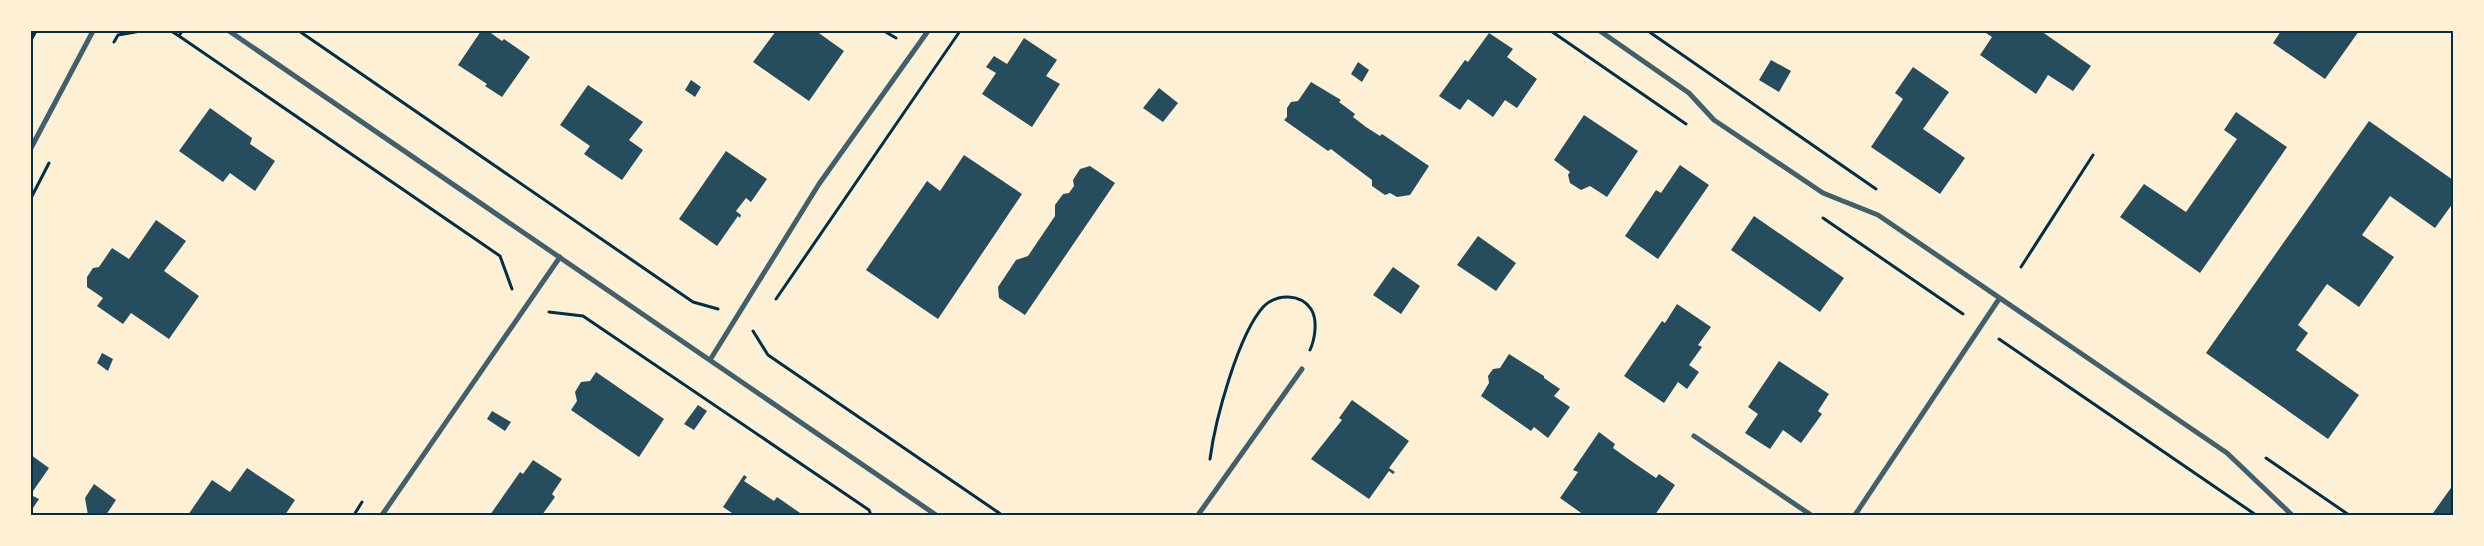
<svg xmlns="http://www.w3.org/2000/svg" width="2484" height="546" font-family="Arial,sans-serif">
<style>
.building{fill:#264d5e}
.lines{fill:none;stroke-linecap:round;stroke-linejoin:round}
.path{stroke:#003049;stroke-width:3}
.minor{stroke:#3f606c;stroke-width:5}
.neatline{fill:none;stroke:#003049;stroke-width:2}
</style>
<rect width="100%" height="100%" fill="#fdf0d5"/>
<path class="building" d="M481 31H488L502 41 504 39 530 57 502 97 485 86 487 84 458 65Z
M776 31H816L844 51 809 101 753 62Z
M1983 31H2041L2091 66 2073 91 2048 75 2036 94 1980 55 1992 37Z
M2281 31H2359L2325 79 2273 43Z
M1489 33 1513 49 1507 57 1537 79 1517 108 1505 100 1493 117 1468 99 1460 110 1439 96 1465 60 1468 62Z
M1024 38 1057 60 1046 76 1060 84 1032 127 982 94 996 73 986 67 994 56 1007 64Z
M1771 60 1791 71 1779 92 1759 80Z
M1358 62 1369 70 1362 82 1351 74Z
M1913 67 1949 92 1923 129 1965 158 1940 194 1871 147 1903 99 1895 93Z
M691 80 701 87 695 97 685 90Z
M1311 82 1341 100 1339 102 1355 114 1353 117 1366 127 1380 136 1382 134 1429 166 1410 195 1397 197 1390 193 1385 195 1372 186V180L1344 159 1331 149 1328 151 1284 120 1287 117V108L1291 102 1298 101Z
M588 85 643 122 629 140 643 150 622 180 584 154 590 146 560 125Z
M1159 88 1178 103 1163 122 1143 108Z
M210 108 252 138 250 144 275 161 255 191 230 173 223 182 179 151Z
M2236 112 2287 147 2200 273 2120 217 2144 184 2186 212 2237 139 2224 130Z
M1584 115 1638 151 1607 197 1590 186 1581 190 1570 183 1568 175 1570 172 1554 160Z
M2369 121 2453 180V203L2435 228 2390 196 2362 235 2394 257 2359 307 2327 284 2298 325 2308 333 2296 350 2359 395 2328 439 2206 353Z
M726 151 767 179 751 202 746 198 736 211 741 215 740 218 738 216 717 246 679 219Z
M964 155 1022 194 938 319 866 270 927 181 940 191Z
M1680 165 1709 185 1658 259 1625 236 1656 190 1661 193Z
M1090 166 1115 183 1025 315 999 298 998 287 1016 260 1028 256 1055 216V205L1063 194 1069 193 1074 186 1073 180 1080 169Z
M1754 216 1844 278 1820 312 1731 250Z
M156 220 186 241 164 271 199 296 169 339 131 313 123 324 97 306 103 298 87 287V277L93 268 99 267 112 248 129 259Z
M1478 236 1516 263 1496 291 1457 265Z
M1393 267 1420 286 1401 314 1373 295Z
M1677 304 1711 327 1698 345 1702 347 1689 365 1699 372 1687 389 1678 382 1664 403 1624 376 1662 321 1665 323Z
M102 353 113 359 108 371 97 363Z
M1509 354 1544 376V378L1560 389 1554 396 1570 407 1548 438 1534 427 1531 431 1481 396 1489 383 1488 376 1493 369 1500 368Z
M1779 361 1829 394 1818 411 1822 414 1801 443 1783 430 1770 449 1745 433 1758 414 1748 407Z
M596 372 664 419 639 457 571 410 577 401 575 392 581 382 590 381Z
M1352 400 1409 441 1389 468 1395 472 1393 474 1389 471 1369 499 1311 459 1342 420 1339 418Z
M698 405 707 411 694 430 684 424Z
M492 411 511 422 505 431 487 419Z
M1599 432 1615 444 1613 448 1634 463 1656 478 1659 474 1675 485 1655 515H1584L1560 498 1578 472 1573 470Z
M31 455 49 468 31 494Z
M533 460 562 479 552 494 555 497 542 515H490L520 472 523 474Z
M247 468 295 500 285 515H188L212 480 230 492Z
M744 475 747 477 744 481 774 501 777 497 803 515H731L732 513 723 507Z
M94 484 116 500 106 515H88L85 498Z
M2453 485V515H2436L2433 513Z
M31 495 39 499 31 511Z"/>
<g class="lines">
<path class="path" d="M171 31 179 36 182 31
M299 31 693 302 718 309
M884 31 896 38
M1551 31 1686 124
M1648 31 1876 189
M179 36 500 256 512 289
M31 40 36 31
M114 42 118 35 141 31
M31 198 49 163
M1823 218 1963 314
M2021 267 2093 155
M776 299 960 31
M549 312 583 316 869 510 871 515
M753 331 768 355 1002 515
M1999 339 2256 515
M2266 458 2349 515
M1210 459C1215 421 1238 334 1264 306 1277 294 1300 293 1311 309 1318 320 1315 339 1310 350
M354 515 362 502"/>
<path class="minor" d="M229 31 936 515
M1600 31 1689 93 1714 120 1823 193 1878 215 2227 453 2292 515
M31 148 93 31
M710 360 819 184 928 31
M1694 436 1811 515
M382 515 560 257
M1198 515 1302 369
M1855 515 1999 299"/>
</g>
<rect width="2484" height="546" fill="none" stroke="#fdf0d5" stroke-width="65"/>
<rect x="32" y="32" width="2420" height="482" class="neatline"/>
</svg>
